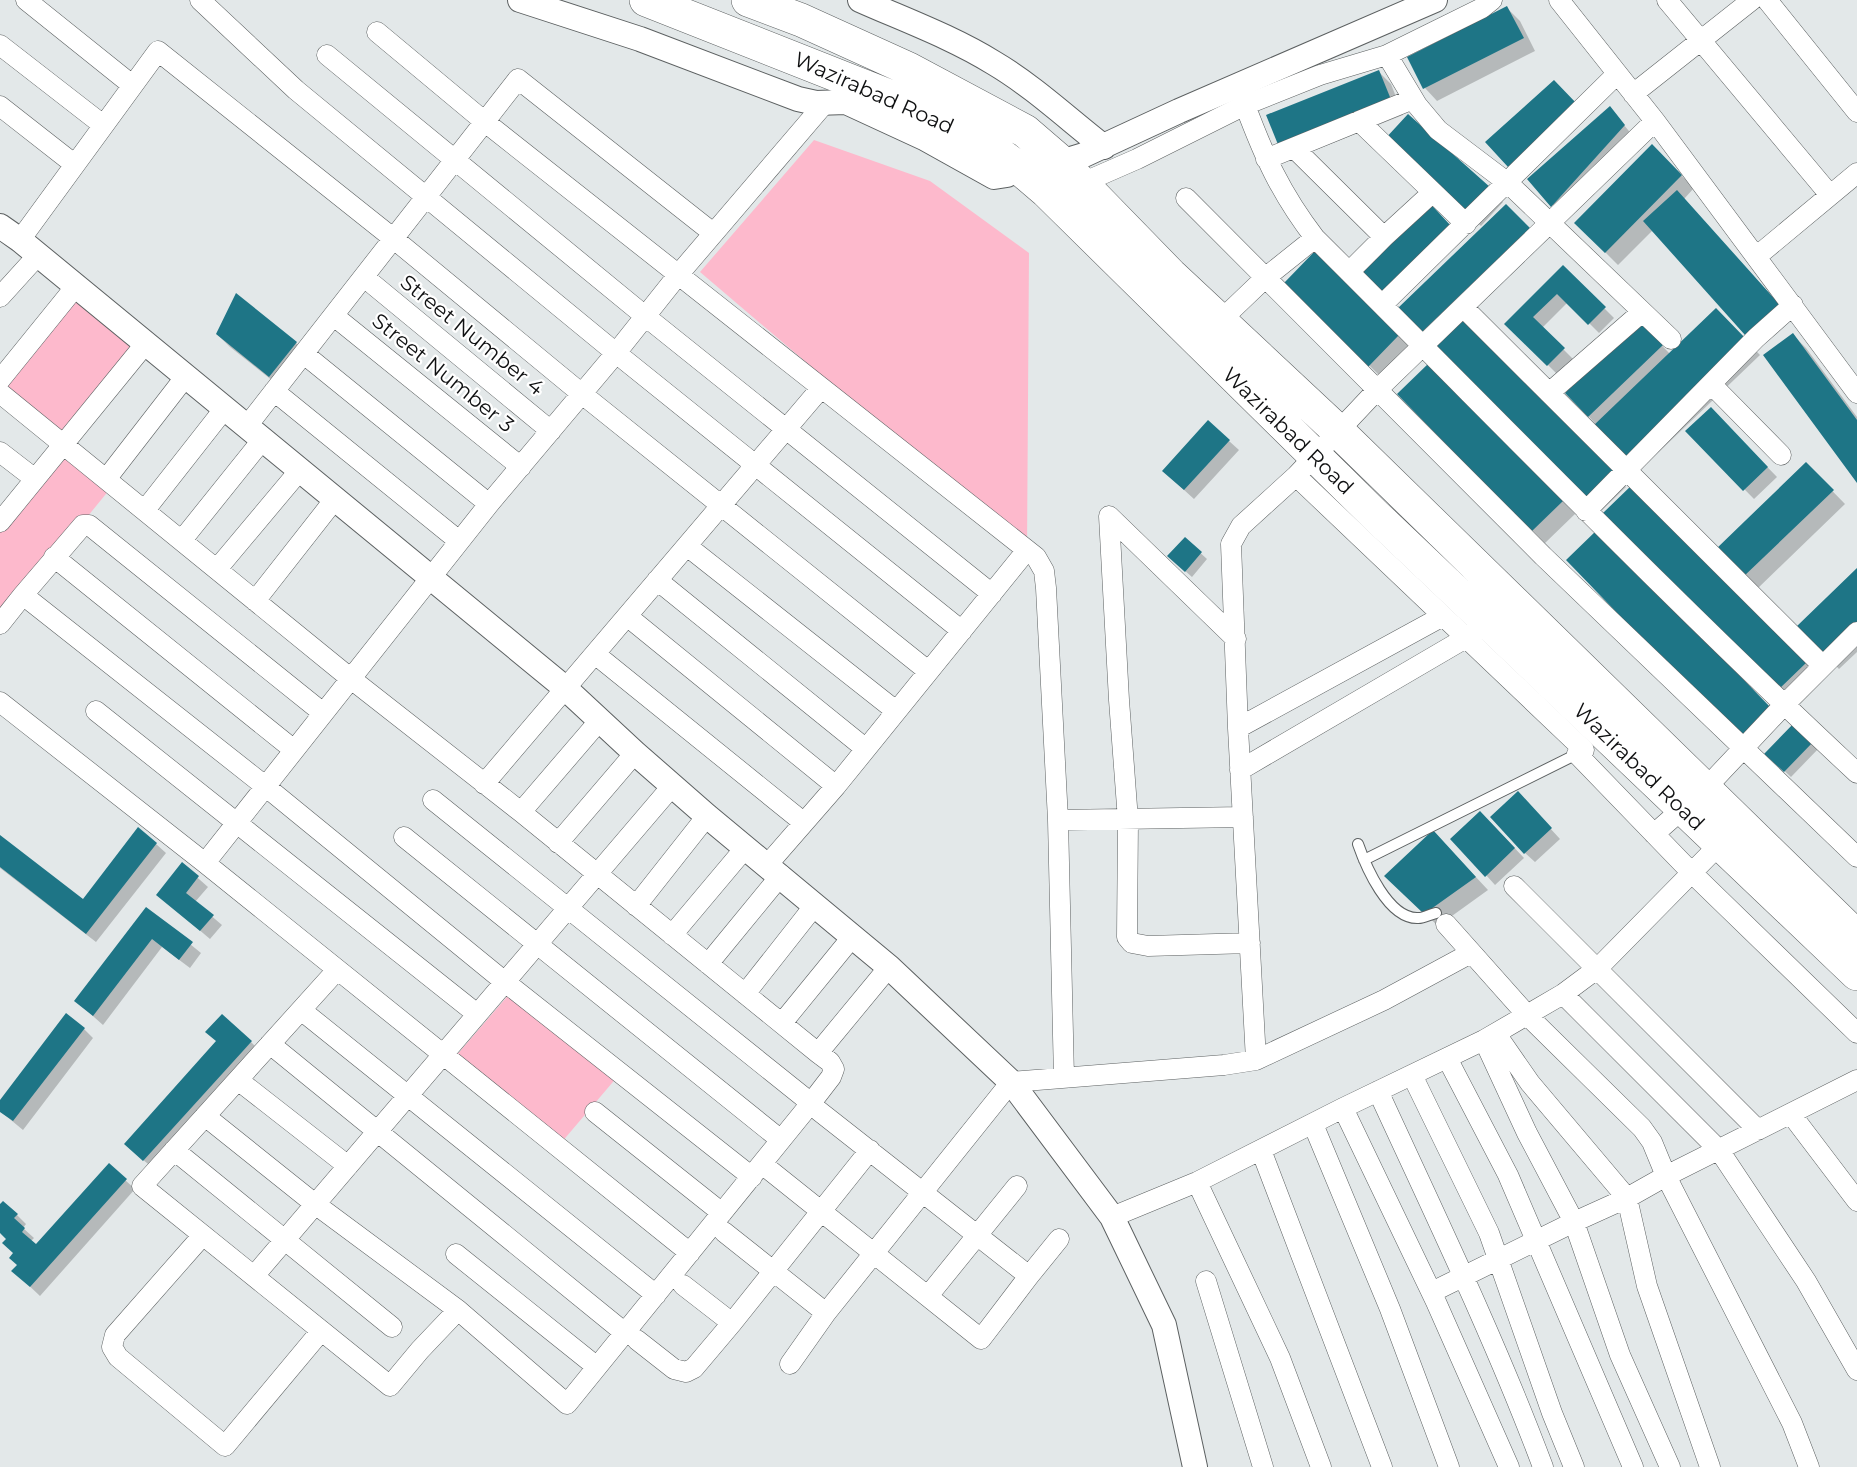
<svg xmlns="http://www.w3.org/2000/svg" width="1857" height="1467" font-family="Montserrat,sans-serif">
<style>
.green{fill:#fdb9cc}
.shadow{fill:#0003}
.building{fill:#1e7586}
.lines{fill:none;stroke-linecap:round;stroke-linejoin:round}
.service-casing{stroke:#5c6061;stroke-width:12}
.minor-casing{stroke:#5c6061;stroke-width:21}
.tertiary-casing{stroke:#5c6061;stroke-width:26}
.trunk-casing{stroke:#5c6061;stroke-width:34}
.service{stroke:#fff;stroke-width:10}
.minor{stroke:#fff;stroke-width:20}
.tertiary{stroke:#fff;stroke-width:24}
.trunk{stroke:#fff;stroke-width:33}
.labels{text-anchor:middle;stroke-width:4.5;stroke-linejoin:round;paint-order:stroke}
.street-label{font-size:21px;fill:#0f1011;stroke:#fff}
</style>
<rect width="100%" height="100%" fill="#e3e8e9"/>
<path class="green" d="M814 140 930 181 1029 253 1027 550 700 272Z
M76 286 146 343 64 444 114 484 0 624V522L64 444 0 393Z
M511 992 618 1076 555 1150 449 1064Z"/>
<path class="shadow" d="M1507 8 1520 21 1535 51 1437 101 1425 88Z
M1378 71 1391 84 1403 115 1293 159Z
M1610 108 1633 136 1562 215 1529 179Z
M1652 146 1694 188 1684 199 1791 318 1746 334 1653 230 1618 265 1576 223Z
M1399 153 1490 189 1503 202 1481 226Z
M1506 206 1541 242 1462 318 1626 487 1599 513 1400 308Z
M1315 253 1412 348 1382 378 1286 283Z
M1563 267 1614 318 1599 333 1568 302 1542 328 1573 359 1557 374 1507 324Z
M237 296 296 343 309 356 283 389 230 347 217 334Z
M1716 310 1760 355 1639 471 1567 393 1640 323 1670 354Z
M1793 335 1806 348 1857 417V481Z
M1430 364 1575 514 1545 543 1399 394Z
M1711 409 1777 477 1754 499 1687 431Z
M1229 441 1239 450 1194 499 1173 480Z
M1806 464 1845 504 1756 590 1717 550Z
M1634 485 1819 676 1790 704Z
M1185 539 1207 559 1192 577 1175 562Z
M1857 570V652L1839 669 1798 627Z
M1795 724 1820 747 1791 777 1766 754Z
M1527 803 1560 839 1535 862 1525 853Z
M1490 822 1524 858 1495 885 1486 875Z
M0 837 83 901 156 844 166 853 96 942 0 868Z
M1446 845 1488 890 1438 926 1398 888Z
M182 864 208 887 195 902 222 925 210 939 158 895Z
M147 909 201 953 190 968 162 947 103 1025 76 1001Z
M84 1029 93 1038 23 1130 0 1111V1102Z
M251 1042 260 1051 154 1169 135 1153Z
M125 1180 135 1189 40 1296 23 1280 15 1253 8 1239 0 1232V1207L17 1215 26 1224 23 1228 34 1238 30 1242 36 1246Z"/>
<path class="building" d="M1507 6 1524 38 1423 89 1407 57Z
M1379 70 1392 102 1279 147 1266 115Z
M1554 80 1578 105 1508 167 1485 142Z
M1610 106 1625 125 1551 207 1527 179Z
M1408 114 1491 188 1467 214 1384 140Z
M1652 144 1682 175 1605 253 1574 223Z
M1677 190 1780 305 1745 335 1643 221Z
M1427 200 1451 226 1380 295 1355 270Z
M1506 204 1530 228 1421 333 1398 308Z
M1315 251 1400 334 1368 367 1284 283Z
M1563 265 1606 307 1588 325 1557 294 1533 317 1565 348 1547 366 1504 324Z
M236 293 297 342 269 377 216 334Z
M1716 308 1748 341 1625 459 1593 426Z
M1463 317 1615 473 1585 502 1433 345Z
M1640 321 1663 345 1588 417 1565 393Z
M1793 333 1857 420V483L1763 355Z
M1430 362 1564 500 1531 532 1397 394Z
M1711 407 1768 467 1743 491 1685 431Z
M1208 420 1230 440 1184 490 1162 471Z
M1806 462 1834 490 1742 578 1715 550Z
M1634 483 1807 662 1776 692 1603 513Z
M1598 529 1771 708 1739 739 1566 560Z
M1185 537 1202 552 1185 572 1167 556Z
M1857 568V627L1826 658 1796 627Z
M1795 722 1815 740 1784 772 1764 754Z
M1518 791 1552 828 1524 854 1490 817Z
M1480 811 1515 848 1485 877 1450 839Z
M138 827 157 843 86 934 0 867V835L83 899Z
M1433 830 1476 877 1424 914 1384 876Z
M182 862 199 876 186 893 214 915 200 931 156 895Z
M146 907 193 942 179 960 152 939 93 1016 74 1001Z
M66 1013 85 1028 13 1121 0 1112V1100Z
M222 1014 252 1041 143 1161 124 1144 216 1041 205 1032Z
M109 1163 127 1179 30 1287 11 1271 17 1265 9 1258 13 1253 2 1243 6 1239 0 1233V1204L3 1201 18 1214 14 1218 25 1228 22 1232 36 1244Z"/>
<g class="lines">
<g class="service-casing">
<path id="service" d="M1358 844C1366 867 1388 918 1417 918 1423 919 1430 914 1436 913
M1364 860 1577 754"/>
</g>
<g class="minor-casing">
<path id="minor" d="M26 0 132 85
M200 0 296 90 616 353 962 631
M1559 0 1655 121 1857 393
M1667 0 1830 195
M1767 0 1857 112
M377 32 485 122 1036 557 1044 571 1046 588 1058 820 1064 1078
M0 45 103 125
M327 55 645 316 992 594
M1387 55 1417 105 1438 130 1508 183 1671 339
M1633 94 1752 0
M1245 105C1264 156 1281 194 1315 238 1495 417 1671 600 1857 773
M0 106 74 164
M1359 121 1466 224
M1294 148 1384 237 1433 192
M1266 159 1413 99
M1073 187 1137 159 1245 105 1320 75 1387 55 1482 8 1492 0
M1186 198 1543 556 1857 857
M20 240 158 51 394 239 582 394 928 671
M1756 257 1857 173
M1349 272 1384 237
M364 277 551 431
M0 297 38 255
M1382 305 1617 74
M1463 307 1823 666
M334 316 521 467
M1220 321 1265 278 1315 238
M304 354 489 504
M0 380 76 286
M1711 384 1781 455
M274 391 459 541
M0 393 350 678 521 812 818 1053 830 1062 834 1069 831 1077 811 1103 567 1404 458 1310 315 1204 205 1116
M1549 393 1642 312
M247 426 518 79 713 233
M0 452 35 479
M1296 476 1584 750 1577 754 1692 873 1857 1033
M107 478 186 376
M145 510 225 408
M1586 511 1756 338 1793 305
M1109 516 1119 700 1128 820 1127 937 1132 943 1148 946 1250 943
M1109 516 1236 639
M0 522 146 343
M182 540 263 439
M687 546 896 711
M54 557 294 750
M217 569 300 470
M657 580 866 749
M23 595 83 525H89L323 713
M255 601 335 499
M627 616 836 786
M0 624 23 595 265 786 505 982 752 1177
M595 654 803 822
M0 702 205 863 690 1253
M96 711 477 1014
M1238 728 1443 616
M1240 770 1476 632
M484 784 821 388
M433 800 811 1103
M521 812 600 720
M1058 820 1243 817
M1654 834 1704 790 1784 705 1857 632
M404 837 781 1140
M558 843 635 753
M205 863 489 504 616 353 678 275 825 103
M768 864 836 786 1027 550
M1514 886 1758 1130
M636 906 707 816
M1446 924 1527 1015 1642 1128 1652 1142 1666 1176 1792 1423 1809 1467
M672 935 746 847
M708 964 781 875
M337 970 142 1186 390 1386 420 1350 458 1310
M745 994 815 905
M1563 994 1719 1150 1806 1281 1857 1370
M301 1010 656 1295
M782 1023 853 936
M1496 1034 1530 1083 1627 1198 1647 1286 1710 1467
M1484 1040 1527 1133 1574 1222 1620 1355 1670 1467
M270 1044 625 1333
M818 1053 889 967
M1447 1058 1508 1175 1633 1467
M1256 1060 1238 728 1231 544 1241 526 1296 476 1377 390 1655 121
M1412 1075 1489 1233 1552 1413 1574 1467
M238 1080 348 1166
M1378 1091C1435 1215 1495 1339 1543 1467
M1343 1108 1436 1302 1509 1467
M819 1111 1029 1276
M595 1112 722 1213
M1791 1114 1857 1201
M1313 1124 1390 1309 1449 1467
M174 1150 392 1327
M1261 1150 1382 1467
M762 1164 981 1339 1029 1276 1059 1239
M1197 1182 1280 1358 1321 1467
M1112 1217 1197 1182 1343 1108 1484 1040 1563 994 1598 968 1720 844
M724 1232 826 1313
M203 1235 115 1335 112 1347 118 1357 225 1446 321 1331
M456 1254 597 1367
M254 1276 673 785
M1206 1281 1263 1467
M683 1285 732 1323
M1432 1292 1574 1222 1627 1198 1666 1176 1857 1080
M928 1296 1017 1186
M637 1340 674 1369 686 1372 694 1368 732 1323 870 1150
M790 1364 826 1313 1011 1082 1224 1065 1256 1060 1384 1000 1471 953"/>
</g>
<g class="tertiary-casing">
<path id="tertiary" d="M520 0 640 39 798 99 816 103 846 102 859 92
M860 0C905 20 952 37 994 63 1033 86 1068 119 1104 147
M846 102 924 138 994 177 1007 175 1019 168 1061 162 1084 155 1179 111 1435 0
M0 226 20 240 565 688 635 753 707 816 889 967 1011 1082 1112 1217 1164 1325 1195 1467"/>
</g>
<g class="trunk-casing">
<path id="trunk" d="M646 0 917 107 988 146 1019 168 1046 191 1375 515 1857 974
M748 0 801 20 909 69 1025 131 1061 162 1171 275 1339 432 1857 937"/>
</g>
<use href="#service" class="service"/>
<use href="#minor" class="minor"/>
<use href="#tertiary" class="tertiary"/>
<use href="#trunk" class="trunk"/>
</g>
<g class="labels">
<g class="street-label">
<text transform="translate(874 93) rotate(24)" y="7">Wazirabad Road</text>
<text transform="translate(472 335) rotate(39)" y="7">Street Number 4</text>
<text transform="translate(443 373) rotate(39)" y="7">Street Number 3</text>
<text transform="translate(1288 431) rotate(44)" y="7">Wazirabad Road</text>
<text transform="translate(1639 767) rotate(44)" y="7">Wazirabad Road</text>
</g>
</g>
</svg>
